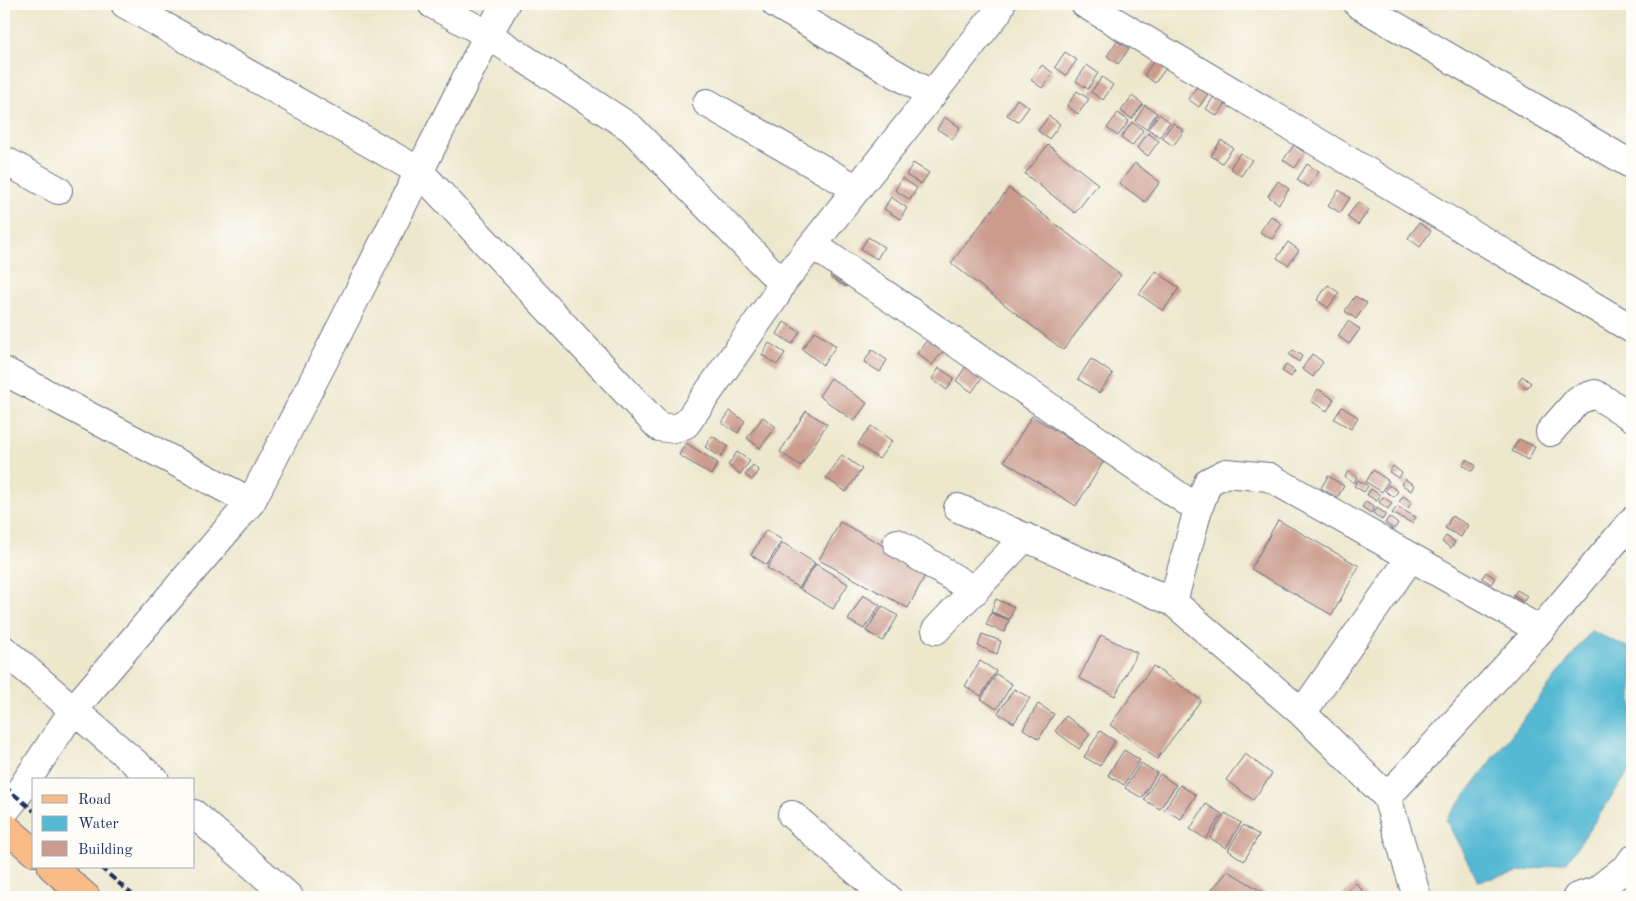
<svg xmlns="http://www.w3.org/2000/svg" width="1636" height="901" font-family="'Old Standard TT',serif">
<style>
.water{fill:#55b9d3;stroke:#387498}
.building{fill:#cb9b8d}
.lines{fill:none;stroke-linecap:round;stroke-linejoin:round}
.minor-casing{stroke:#646f84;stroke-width:30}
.major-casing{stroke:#646f84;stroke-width:30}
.minor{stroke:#fff;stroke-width:28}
.major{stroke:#f9bc89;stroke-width:28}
.rail{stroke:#1b2f5e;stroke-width:4;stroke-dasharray:8 4;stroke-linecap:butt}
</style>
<rect width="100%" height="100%" fill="#fdfcf7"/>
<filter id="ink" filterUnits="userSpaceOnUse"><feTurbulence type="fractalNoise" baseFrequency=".02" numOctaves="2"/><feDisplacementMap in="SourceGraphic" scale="10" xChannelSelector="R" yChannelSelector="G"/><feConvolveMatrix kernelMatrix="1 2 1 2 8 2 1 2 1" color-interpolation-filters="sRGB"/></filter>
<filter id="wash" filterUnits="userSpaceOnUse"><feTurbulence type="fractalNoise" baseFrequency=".0096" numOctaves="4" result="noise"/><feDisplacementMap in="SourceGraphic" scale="20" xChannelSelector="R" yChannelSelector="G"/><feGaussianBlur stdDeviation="1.12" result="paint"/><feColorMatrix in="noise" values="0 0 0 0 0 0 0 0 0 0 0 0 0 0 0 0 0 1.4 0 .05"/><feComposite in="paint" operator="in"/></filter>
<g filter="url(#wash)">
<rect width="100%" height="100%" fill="#ede7cc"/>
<path class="water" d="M1591 631 1632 649V767L1567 862 1478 881 1446 820Z"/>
<g id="blocks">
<path class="building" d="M1117 41 1129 49 1118 64 1107 56Z
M1065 52 1077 60 1066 75 1055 67Z
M1155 60 1166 68 1155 83 1144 75Z
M1042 65 1053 73 1042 88 1031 80Z
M1087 65 1098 73 1088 89 1076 81Z
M1102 77 1113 85 1103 100 1091 92Z
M1199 84 1210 91 1199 107 1188 99Z
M1077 91 1089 99 1078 114 1067 106Z
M1216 93 1228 101 1217 116 1206 109Z
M1132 96 1143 104 1132 119 1121 111Z
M1017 99 1029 107 1018 122 1007 115Z
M1145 105 1157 113 1146 129 1135 121Z
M1118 113 1129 121 1118 136 1107 128Z
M1159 114 1170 122 1160 137 1148 129Z
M1049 116 1060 124 1049 139 1038 131Z
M944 117 960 127 953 139 937 129Z
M1132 122 1143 130 1132 146 1121 138Z
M1173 123 1184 131 1173 146 1162 138Z
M1148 133 1159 141 1148 156 1137 148Z
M1221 140 1233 148 1222 163 1211 156Z
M1048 145 1098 184 1075 213 1025 174Z
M1294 145 1305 153 1295 168 1283 160Z
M1240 153 1252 160 1241 176 1230 168Z
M913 163 929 173 921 184 906 175Z
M1135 163 1160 182 1145 202 1119 183Z
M1307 164 1319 172 1308 187 1297 180Z
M902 178 917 188 910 200 895 190Z
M1278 181 1289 189 1279 204 1268 196Z
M1009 188 1121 275 1063 350 951 263Z
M1339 190 1350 198 1340 213 1328 205Z
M891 197 907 208 900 219 884 209Z
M1358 202 1369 210 1358 225 1347 217Z
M1271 216 1282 224 1272 239 1260 232Z
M1419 223 1431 231 1420 247 1408 238Z
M868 237 884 247 877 259 861 249Z
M1288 242 1299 250 1288 265 1277 258Z
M837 266 853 276 846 287 830 277Z
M1156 271 1179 288 1163 311 1139 294Z
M1328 285 1339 293 1328 308 1317 300Z
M1355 296 1367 303 1356 319 1345 311Z
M1348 321 1360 329 1349 344 1338 336Z
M784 322 800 332 792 344 777 334Z
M815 331 836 346 823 365 802 349Z
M933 333 948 345 932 365 917 353Z
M769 343 785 353 777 365 762 355Z
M872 350 887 360 880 372 864 362Z
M1293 350 1302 356 1299 362 1289 355Z
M1312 354 1323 362 1313 377 1302 369Z
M972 357 988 369 972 392 956 381Z
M1091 359 1113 374 1099 393 1078 379Z
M1286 365 1295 371 1291 377 1282 371Z
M939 368 954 378 947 390 932 379Z
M1522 376 1531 383 1527 388 1518 382Z
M831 378 867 403 854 421 819 396Z
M1318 389 1334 399 1327 411 1311 401Z
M1342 407 1358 417 1351 429 1334 419Z
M730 411 745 421 738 433 722 423Z
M806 411 827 424 801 466 780 452Z
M1032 416 1104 461 1076 506 1004 461Z
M763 417 776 427 760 448 747 438Z
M871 426 892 441 879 459 858 444Z
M712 436 728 446 721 457 705 447Z
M1519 439 1535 447 1528 460 1512 451Z
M686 443 718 463 711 475 679 455Z
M737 452 750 461 740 474 728 465Z
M842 455 862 469 846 492 826 478Z
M1467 459 1476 466 1472 471 1463 465Z
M753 465 759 471 752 480 745 475Z
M1393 466 1402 473 1398 478 1389 472Z
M1373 470 1389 481 1382 492 1366 482Z
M1348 471 1357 477 1354 483 1345 477Z
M1328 476 1344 486 1337 498 1321 488Z
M1405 479 1414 485 1411 491 1401 484Z
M1358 480 1368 486 1364 492 1354 486Z
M1389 485 1398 491 1394 497 1385 491Z
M1371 489 1380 495 1377 501 1367 495Z
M1403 496 1412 502 1408 508 1399 502Z
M1383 497 1392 503 1388 509 1379 502Z
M1366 501 1375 507 1371 513 1362 507Z
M1397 507 1416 517 1412 523 1392 513Z
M1377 508 1386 514 1382 520 1373 513Z
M1452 516 1468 525 1461 537 1445 528Z
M1389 517 1398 524 1394 529 1385 523Z
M1278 520 1359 566 1332 615 1251 569Z
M840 522 928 570 908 608 819 560Z
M766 530 782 540 767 565 751 555Z
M1446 536 1455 542 1451 548 1442 542Z
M783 543 815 563 799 588 767 568Z
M816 564 848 584 833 609 800 589Z
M1486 572 1495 578 1491 584 1482 578Z
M1517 590 1527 596 1523 602 1513 596Z
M863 595 880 605 864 629 848 620Z
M996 599 1014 607 1010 619 991 612Z
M882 606 898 616 883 641 866 631Z
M991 613 1009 620 1005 632 986 625Z
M982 634 1001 641 997 654 978 646Z
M1101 635 1137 653 1115 696 1079 678Z
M980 661 996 671 981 696 965 686Z
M1153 666 1201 700 1157 759 1110 725Z
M996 674 1012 684 997 709 981 699Z
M1014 689 1030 698 1014 723 998 713Z
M1038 704 1054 714 1039 739 1023 729Z
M1066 716 1090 734 1079 749 1055 731Z
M1100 731 1115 741 1100 766 1084 757Z
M1124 750 1140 760 1124 785 1108 775Z
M1245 754 1272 774 1253 800 1226 780Z
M1141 763 1157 773 1142 798 1125 788Z
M1160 774 1176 785 1160 809 1144 800Z
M1180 785 1196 795 1181 819 1164 810Z
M1206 804 1222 814 1206 839 1190 829Z
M1225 813 1241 823 1226 848 1210 838Z
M1243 825 1259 835 1244 861 1228 850Z
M1228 871 1271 897H1205Z
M1356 883 1368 897H1340Z"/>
</g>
</g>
<g filter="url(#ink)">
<use href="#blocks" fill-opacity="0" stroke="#646f84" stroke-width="1"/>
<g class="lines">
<g class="minor-casing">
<path id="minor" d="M125 4 419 171 659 427 674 429 686 424 775 297 782 283 631 128 488 35 432 4
M776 4 932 95
M1085 4 1632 329
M1358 4 1632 165
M707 103 857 189
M4 160 58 190
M813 245 1198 509
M782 283 997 13 1001 4
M4 371 251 502
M1550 432 1578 400 1595 394 1632 417
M958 508 1173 602 1302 713 1387 797
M897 543 975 591
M1173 602 1198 509 1208 482 1226 473 1269 477 1540 630
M936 630 1025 537
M4 650 155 780
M1302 713 1411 557
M4 812 16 797 74 709 251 502 335 339 488 35 505 4
M194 814 289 897
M792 815 887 897
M1417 897 1387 797 1540 630 1632 521
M1577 897 1596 891 1628 866 1632 860"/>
</g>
<g class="major-casing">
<path id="major" d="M4 826 34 852
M52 867 86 897"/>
</g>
<use href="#minor" class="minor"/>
<use href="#major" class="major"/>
<path class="rail" d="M4 786 34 811
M100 867 135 897"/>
</g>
</g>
<rect width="1636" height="901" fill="none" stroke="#fdfcf7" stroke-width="20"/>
<rect x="32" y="778" width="162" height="90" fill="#fdfcf7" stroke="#a3aaba"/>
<rect x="42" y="795" width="25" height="8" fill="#f9bc89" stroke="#a3aaba"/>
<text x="78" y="804" font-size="15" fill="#1b2f5e">Road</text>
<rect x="42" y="816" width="25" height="15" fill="#55b9d3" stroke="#a3aaba"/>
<text x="78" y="828" font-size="15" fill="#1b2f5e">Water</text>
<rect x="42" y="841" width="25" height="15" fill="#cb9b8d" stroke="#a3aaba"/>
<text x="78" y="854" font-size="15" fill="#1b2f5e">Building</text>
</svg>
